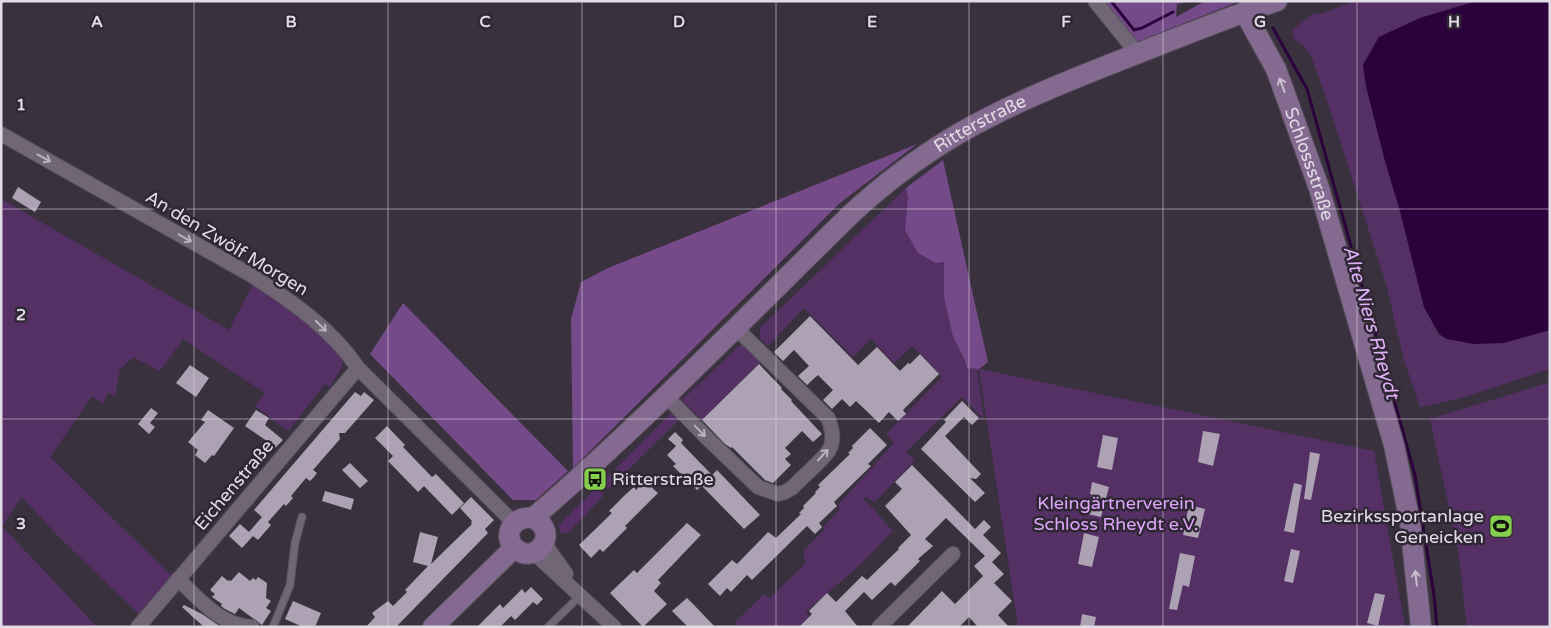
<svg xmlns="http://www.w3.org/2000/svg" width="1551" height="628" font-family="'Varela Round',sans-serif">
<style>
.green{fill:#543065}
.forest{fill:#744b88}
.water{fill:#2b023b}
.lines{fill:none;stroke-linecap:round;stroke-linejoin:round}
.stream{stroke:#2b023b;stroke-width:3}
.building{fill:#ada2b3}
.lane-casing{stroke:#57505b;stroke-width:9}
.street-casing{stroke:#57505b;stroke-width:16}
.secondary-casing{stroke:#57505b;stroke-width:22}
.lane{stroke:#706675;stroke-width:7}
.street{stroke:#706675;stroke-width:14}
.secondary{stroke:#846991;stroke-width:20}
.oneway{stroke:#cac0d0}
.oneway2{stroke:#bab3be}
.grid{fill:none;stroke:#e2dde5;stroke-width:1;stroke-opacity:0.55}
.labels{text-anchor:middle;stroke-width:5;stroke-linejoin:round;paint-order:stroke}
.street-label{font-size:18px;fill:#e2dde5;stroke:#2f2734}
.poi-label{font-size:18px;fill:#e2dde5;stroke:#2f2734;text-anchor:start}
.park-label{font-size:18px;fill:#e0a6fd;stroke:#2f2734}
.water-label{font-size:19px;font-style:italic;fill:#dfb1f7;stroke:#2f2734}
.grid-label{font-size:16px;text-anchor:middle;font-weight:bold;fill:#e2dde5;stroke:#2f2734;stroke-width:5;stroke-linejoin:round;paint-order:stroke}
</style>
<rect width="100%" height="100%" fill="#3a313e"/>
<path class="green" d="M1355 1H1477L1420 18 1379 37 1363 65 1366 86 1385 161 1400 211 1424 307 1439 335 1447 339 1474 344 1503 343 1550 330V369L1458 399 1420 407 1404 360 1386 284 1326 97 1311 56 1303 45 1294 39 1292 30 1314 13 1321 14Z
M906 188 908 197 944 261V297L953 337 965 360 967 368 979 369 1374 451 1405 627H1018L979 369 977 371 984 420 962 397 906 452 915 461 913 462 875 502 865 497 864 499 893 531 861 564 808 610 806 613 809 616 799 627H740L735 622 764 594 770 598 806 563 803 551 824 530 823 527 840 509 838 505 894 443 886 434 942 377 922 355 912 346 894 363 871 339 853 357 804 308 768 346 760 338V328Z
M1 199 229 330 254 282 302 315 343 357 342 367 330 387 325 384 288 431 255 406 265 393 183 339 160 371 133 357 120 369 115 396 108 393 103 404 92 396 50 457 172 576 140 615 59 537 22 497 2 526 97 627H1Z
M741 344 761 362 702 420 682 400Z
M1550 382V627H1467L1458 550 1430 419Z
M671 413 679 420 609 489 602 482Z
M596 488 604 495 569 532 561 534 559 525Z"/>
<path class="forest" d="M1095 1H1183V3L1177 4 1176 17 1205 1H1240L1129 45Z
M917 144 840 203 573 468 571 319 581 282 608 268Z
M943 160 988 362 979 369 967 368 965 360 953 337 944 297V262L936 263 918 253 905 230 908 197 906 188Z
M403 303 568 471 536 500H513L370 354Z"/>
<path class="water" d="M1477 1H1550V330L1503 343 1474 344 1447 339 1439 334 1424 307 1400 211 1385 161 1366 86 1363 65 1379 37 1420 18Z"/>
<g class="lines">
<path class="stream" d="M1111 1 1134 30 1142 28 1173 12
M1273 28 1307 89 1415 475 1434 595 1437 627"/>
</g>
<path class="building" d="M18 187 41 202 35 212 12 198Z
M810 316 858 365 877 347 900 371 908 363 910 364 920 354 939 374 903 410 906 414 898 421 889 412 879 423 856 401 850 407 842 399 832 409 823 400 833 390 818 375 807 385 798 376 809 366 794 350 783 361 774 352Z
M759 364 782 388 781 389 792 400 791 401 822 434 813 442 802 431 785 448 791 454 785 459 791 465 773 483 765 480 732 447 731 448 725 444 702 420Z
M190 365 209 378 196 397 176 383Z
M355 392 361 396 364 392 374 400 345 433H339L340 439 313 470 317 473 314 477 310 481 306 478 291 496 293 498 286 506 284 504 268 522 271 525 258 540 253 536 242 548 229 536 240 524 249 532 262 517 254 510Z
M962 401 979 418 972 425 964 417 945 436 981 474 976 479 970 478 985 493 975 502 921 449 946 422 944 420Z
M151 408 158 413 150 423 155 427 149 434 138 424Z
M208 410 234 428 214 456 212 455 205 463 195 455 198 450 188 442 205 422 201 420Z
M256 410 269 418 265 425 283 440 270 453 263 447 267 441 245 426Z
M387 426 405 445 403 447 432 477 436 474 464 503 452 515 424 486 418 492 388 461 393 456 375 438Z
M870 428 887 445 868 464 871 466 834 502 837 506 819 523 822 527 815 534 807 526 752 580 747 575 731 592 727 588 720 596 708 584 732 560 737 564 768 532 776 538 801 514 799 513 804 508 803 506 816 493 815 492 820 487 818 485 850 454 848 453 853 448 852 446Z
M1203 431 1220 434 1213 466 1198 462Z
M675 432 683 440 681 443 712 475 717 470 760 515 744 529 702 486 697 490 673 466 676 464 667 455 676 446 668 439Z
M1103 435 1118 438 1112 470 1097 467Z
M1310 452 1320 454 1311 500 1304 499Z
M350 463 368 481 360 488 342 470Z
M912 465 975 529 984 520 991 527 983 535 1001 553 992 562 1004 574 994 583 1012 601 998 615 1009 627H978L969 617 959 627H907L942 591 955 604 983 576 974 566 985 556 946 518 925 539 933 546 918 559 920 561 895 586 891 582 872 600 864 592 845 611 858 627H799L812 614 809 611 827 593 836 602 862 576 867 580 899 549 898 548 911 535 885 506 902 489 895 482Z
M644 481 658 493 625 526 627 528 603 552 600 549 591 558 579 545 612 513 609 511 625 495 634 487 636 490Z
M1092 482 1109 487 1101 517 1087 514 1092 494H1090Z
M1294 483 1302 485 1294 533 1284 531Z
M325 491 354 499 351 510 322 501Z
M471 497 494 520 485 529 488 533 396 627H366L375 617 372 613 388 601 393 606 407 592 405 590 428 566 413 562 420 532 438 537 431 564 472 524 471 523 472 521 460 508Z
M1189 505 1205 509 1198 538 1183 535Z
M687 523 701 535 658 580 661 583 654 591 667 604 643 627 610 593 634 570 637 573Z
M1084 533 1099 537 1092 567 1078 564Z
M1291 549 1300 551 1293 583 1284 581Z
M1180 553 1195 556 1189 587 1183 585 1177 610 1169 609Z
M239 572 250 581 253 578 256 580 258 577 267 583 266 598 271 601 266 608 271 611 262 625 239 608 235 614 225 609 221 606 222 604 212 597 215 594 210 590 222 576 228 581 229 580 231 581Z
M531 587 543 599 537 605 533 602 515 620 511 616 500 627H477L500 604 503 608 522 589 525 593Z
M1375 593 1385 595 1378 626 1367 623Z
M687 598 695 606 715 627H688L672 611Z
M293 601 321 613 315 627H303L285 619Z
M184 605 202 614 221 627H204L182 607Z
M1082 614 1096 617 1094 627H1080Z"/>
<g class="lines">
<g class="lane-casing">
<path id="lane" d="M273 627 290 585 295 543 302 517
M548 627 581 595"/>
</g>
<g class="street-casing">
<path id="street" d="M1095 1 1137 53
M1 134 251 275C291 301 331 328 358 368L514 523
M666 396 707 438 758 487 778 494 785 492 792 488C800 479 824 459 829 450 835 440 832 428 828 418L735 327
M544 543 566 574
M534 553 614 627
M178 579C199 599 221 626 252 627
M138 627 358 368
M879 627 953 554"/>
</g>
<g class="secondary-casing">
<g id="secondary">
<path id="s1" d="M1246 11 1250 22 1276 69 1319 188 1394 445 1410 522 1421 627"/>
<path id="s2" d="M533 518C560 531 538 565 517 550 513 547 510 543 509 537 509 524 520 516 533 518 643 423 745 318 849 216 882 185 919 157 958 134 1013 102 1073 79 1131 56 1180 37 1228 17 1277 1"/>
<path d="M433 627 514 548"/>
</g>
</g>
<use href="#lane" class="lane"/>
<use href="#street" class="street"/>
<use href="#secondary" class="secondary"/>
</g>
<defs><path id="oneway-shaft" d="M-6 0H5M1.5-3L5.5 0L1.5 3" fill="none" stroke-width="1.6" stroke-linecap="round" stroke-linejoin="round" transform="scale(1.25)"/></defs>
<g class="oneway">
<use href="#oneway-shaft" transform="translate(1282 85) rotate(-110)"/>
<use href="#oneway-shaft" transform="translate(1416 578) rotate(-96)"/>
</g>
<g class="oneway2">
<use href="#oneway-shaft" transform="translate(44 158) rotate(29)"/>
<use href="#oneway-shaft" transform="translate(185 238) rotate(29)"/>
<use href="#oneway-shaft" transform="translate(321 326) rotate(45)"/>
<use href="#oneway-shaft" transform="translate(700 431) rotate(46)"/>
<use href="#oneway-shaft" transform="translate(823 455) rotate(-47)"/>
</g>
<path class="grid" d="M194 1V627M388 1V627M582 1V627M776 1V627M969 1V627M1163 1V627M1357 1V627M1 209H1550M1 419H1550"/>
<defs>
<g id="bus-square" transform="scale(1.25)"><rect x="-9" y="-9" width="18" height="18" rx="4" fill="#86cf4c" stroke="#2f2734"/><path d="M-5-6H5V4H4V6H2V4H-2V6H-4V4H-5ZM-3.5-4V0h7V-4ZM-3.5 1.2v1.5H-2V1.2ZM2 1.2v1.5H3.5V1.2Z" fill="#111"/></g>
<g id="stadium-square" transform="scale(1.25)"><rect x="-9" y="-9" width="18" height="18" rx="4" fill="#86cf4c" stroke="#2f2734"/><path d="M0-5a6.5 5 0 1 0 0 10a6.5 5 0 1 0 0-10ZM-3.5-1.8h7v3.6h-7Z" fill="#111"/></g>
</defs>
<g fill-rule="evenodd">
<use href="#bus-square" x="595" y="479"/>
<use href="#stadium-square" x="1501" y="526"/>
</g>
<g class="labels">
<g class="street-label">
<text dy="6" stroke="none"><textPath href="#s2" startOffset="711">Ritterstraße</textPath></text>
<text dy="6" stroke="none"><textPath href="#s1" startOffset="166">Schlossstraße</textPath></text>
<text transform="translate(227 243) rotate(31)" y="6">An den Zwölf Morgen</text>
<text transform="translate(234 485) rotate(-50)" y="6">Eichenstraße</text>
</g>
<g class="poi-label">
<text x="612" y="485">Ritterstraße</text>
<text x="1484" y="522" text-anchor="end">Bezirkssportanlage<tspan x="1484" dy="21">Geneicken</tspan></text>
</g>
<g class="park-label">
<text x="1116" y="509">Kleingärtnerverein<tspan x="1116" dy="21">Schloss Rheydt e.V.</tspan></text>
</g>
<g class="water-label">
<text transform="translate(1372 322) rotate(74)" y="7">Alte Niers Rheydt</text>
</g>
</g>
<g class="grid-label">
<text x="97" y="27">A</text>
<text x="291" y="27">B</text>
<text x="485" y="27">C</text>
<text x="679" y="27">D</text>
<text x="872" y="27">E</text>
<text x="1066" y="27">F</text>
<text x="1260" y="27">G</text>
<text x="1454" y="27">H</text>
<text x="21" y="110">1</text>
<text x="21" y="320">2</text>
<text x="21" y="529">3</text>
</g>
<rect width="1551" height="628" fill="none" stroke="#e2dde5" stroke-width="5"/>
</svg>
